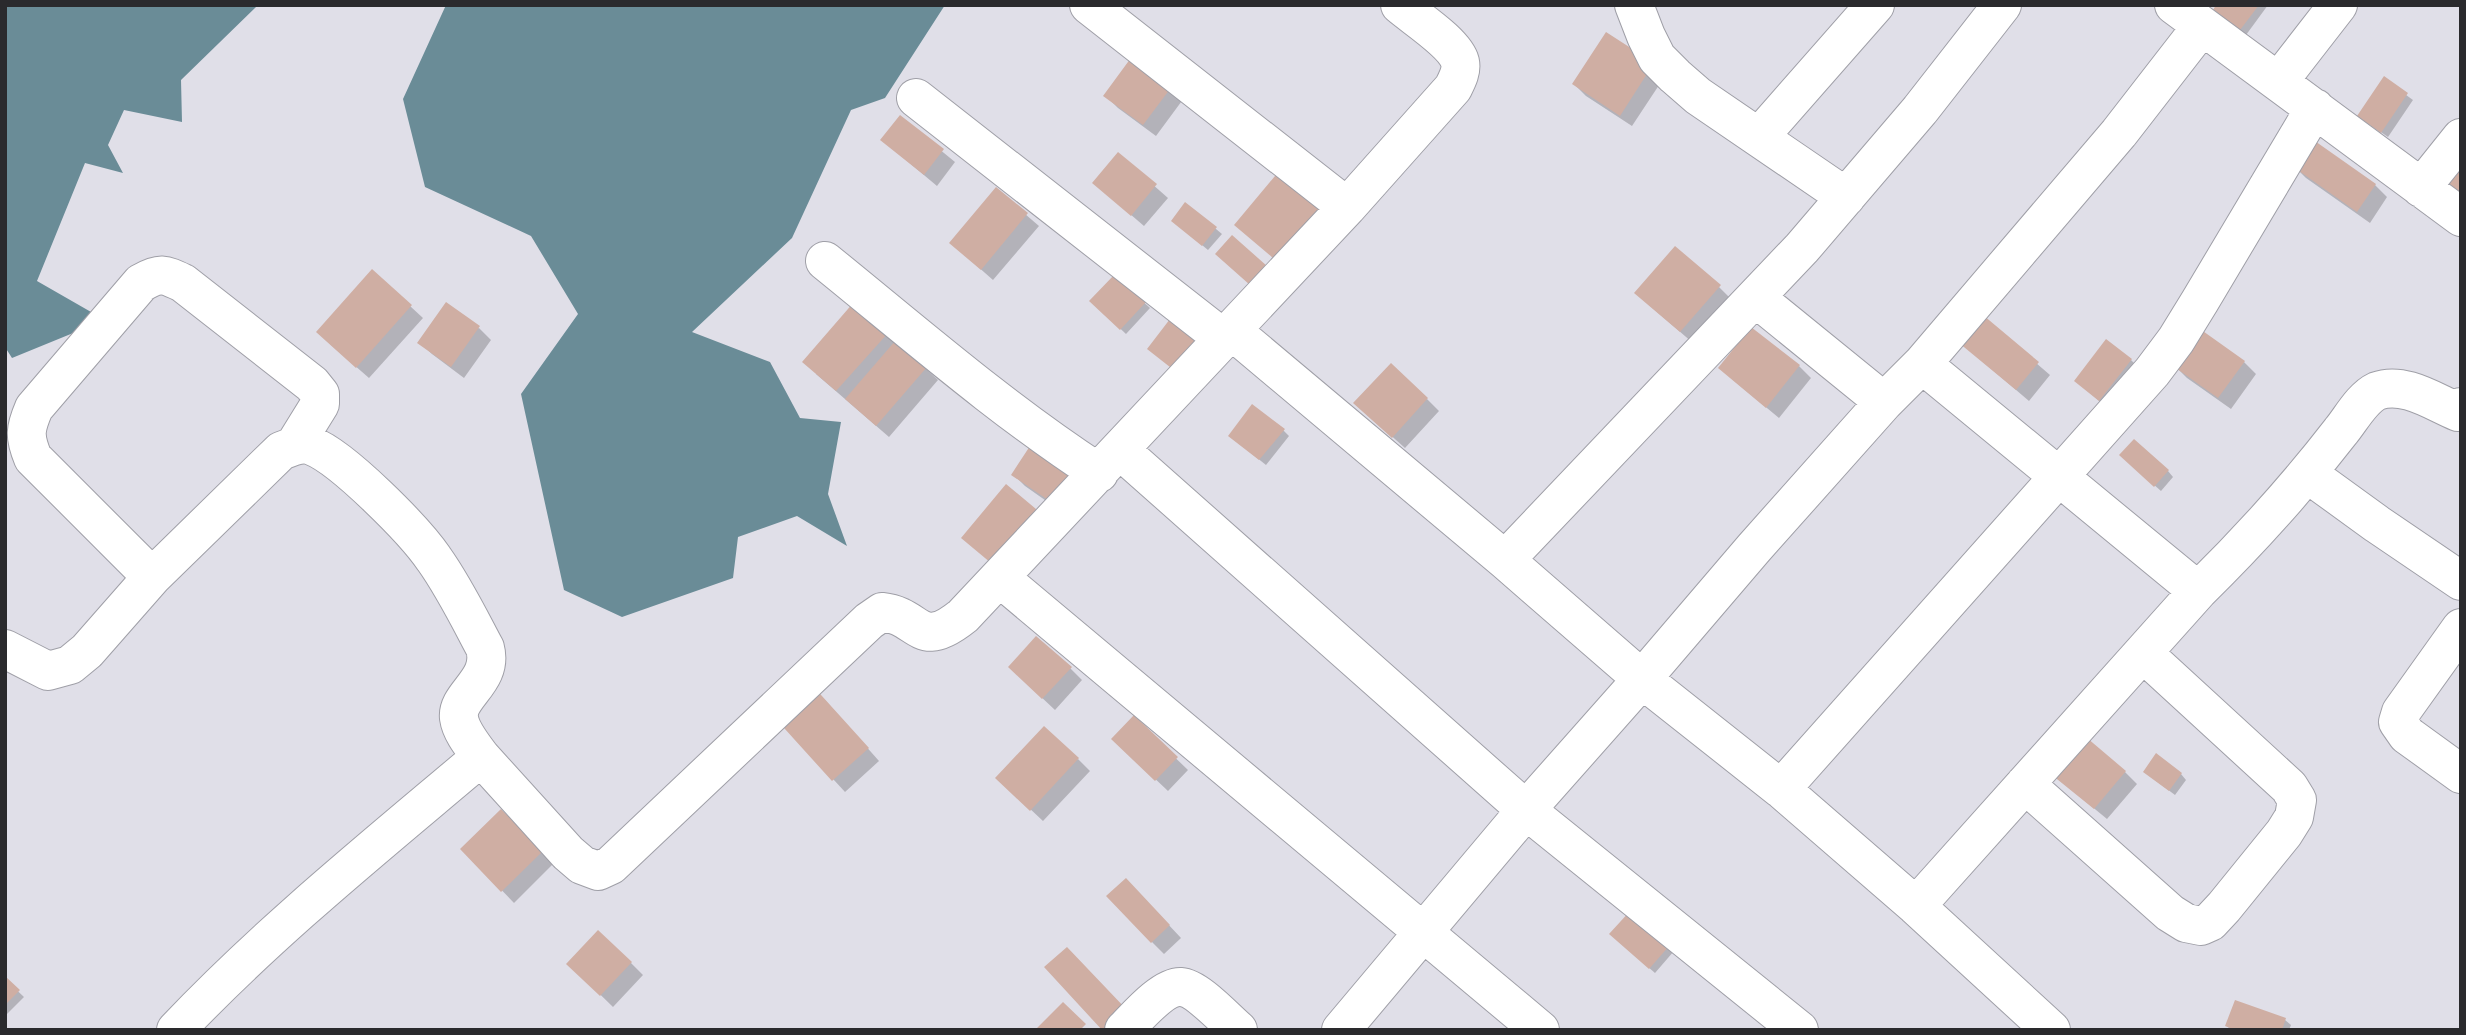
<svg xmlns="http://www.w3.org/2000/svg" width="2466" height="1035" font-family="'Work Sans',sans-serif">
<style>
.water{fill:#6a8c97}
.shadow{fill:#0003}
.building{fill:#cfaea3}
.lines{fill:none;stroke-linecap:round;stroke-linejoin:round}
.minor-casing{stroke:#9f9fa7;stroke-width:40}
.minor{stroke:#fff;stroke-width:38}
</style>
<rect width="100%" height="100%" fill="#e0dfe8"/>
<path class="water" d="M5 5H258L181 80 182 122 124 110 108 145 123 173 85 163 37 281 105 320 12 358 5 347Z
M446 5H945L885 98 851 110 792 238 692 332 770 362 800 418 841 422 828 494 847 546 797 516 738 537 733 578 622 617 564 590 521 394 578 314 531 236 425 187 403 99Z"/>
<path class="shadow" d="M2219 5H2268L2246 35 2221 16Z
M1606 35 1665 76 1632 126 1586 96 1574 84Z
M1136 54 1187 94 1156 136 1118 108 1106 96Z
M2384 79 2413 100 2388 137 2365 121Z
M900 117 955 162 937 186 882 140Z
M2312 141 2375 185 2387 197 2370 223 2306 178 2294 166Z
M1118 154 1168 198 1144 226 1094 183Z
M996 189 1039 226 993 280 951 243Z
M1186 204 1222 234 1208 250 1179 226Z
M372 271 423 318 369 378 330 344Z
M1115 276 1150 308 1126 334 1091 301Z
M1719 287 1731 299 1693 343 1649 305Z
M855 304 938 380 889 437 816 374Z
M1977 312 2050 375 2029 401 1955 338Z
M479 328 491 340 464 378 432 354 420 343Z
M2131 360 2143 372 2112 412 2076 381Z
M2244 362 2256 374 2231 409 2187 378 2175 366Z
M1799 366 1811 378 1779 418 1732 379Z
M1427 399 1439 411 1405 448 1368 415Z
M1283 430 1289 436 1266 465 1236 441Z
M1030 449 1069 517 1025 486 1013 474Z
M2127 461 2168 471 2173 477 2161 491Z
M1070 668 1082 680 1055 710 1022 679Z
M824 699 879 761 845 792 778 719Z
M1134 718 1188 770 1168 791 1113 739Z
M1078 759 1090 771 1043 821 1010 790Z
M2125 772 2137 784 2107 819 2062 782Z
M2181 774 2186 780 2175 795 2151 777Z
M501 811 553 864 514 903 462 849Z
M1138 892 1181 938 1164 954 1152 942Z
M1631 912 1674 951 1655 973 1617 940Z
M631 963 643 975 613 1007 569 964Z
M5 979 24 997 5 1016Z
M2285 1020 2291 1025 2289 1030H2240L2232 1027 2231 1030 2227 1026Z"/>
<path class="building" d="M2216 5H2259L2240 30 2213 10Z
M1606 32 1654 63 1620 116 1572 84Z
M1136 51 1176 81 1143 125 1103 96Z
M2384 76 2408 93 2381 133 2357 116Z
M900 115 944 149 924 175 880 140Z
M2312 139 2376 184 2357 212 2292 166Z
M1118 152 1157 184 1131 216 1092 183Z
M2461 158V194L2444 183Z
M1280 170 1325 209 1279 263 1234 225Z
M996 187 1028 213 981 270 949 243Z
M1185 202 1217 227 1202 246 1171 221Z
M1232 235 1267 266 1250 285 1215 254Z
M1675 246 1721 285 1680 332 1634 293Z
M372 269 412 305 356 368 316 332Z
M1115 274 1146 302 1120 330 1089 301Z
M446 302 480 326 451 367 417 343Z
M854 302 889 332 836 391 802 362Z
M1977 310 2039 362 2016 390 1953 338Z
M1170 319 1198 342 1175 371 1147 349Z
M1751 327 1800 365 1766 408 1718 368Z
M2200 329 2245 361 2218 398 2173 366Z
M2106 339 2132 359 2099 401 2074 381Z
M896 340 927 367 876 426 845 399Z
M1391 363 1428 398 1392 438 1353 403Z
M1252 404 1285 429 1259 460 1228 436Z
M2134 439 2169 470 2154 487 2119 455Z
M1030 446 1076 478 1057 506 1011 475Z
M1006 484 1042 514 997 568 961 538Z
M1036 636 1072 667 1042 699 1008 667Z
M812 685 869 748 832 781 775 718Z
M1134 715 1178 757 1155 781 1111 739Z
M1044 726 1079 758 1030 811 995 778Z
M2080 732 2126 771 2094 809 2047 771Z
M2156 753 2182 773 2169 791 2143 772Z
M501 809 543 851 501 892 460 849Z
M1126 878 1170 925 1151 943 1106 896Z
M1631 910 1670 945 1649 969 1609 934Z
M598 930 632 962 600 996 566 964Z
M1067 947 1127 1010 1106 1030H1102L1044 967Z
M5 976 20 990 5 1005Z
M2235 1000 2286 1018 2282 1030H2235L2225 1026Z
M1063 1002 1086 1024 1080 1030H1035Z"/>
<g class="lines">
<g class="minor-casing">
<path id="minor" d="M1089 5 1347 207
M1634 5 1646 36 1657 58 1675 76 1698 96 1846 197
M2174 5 2461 217
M2279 81 2338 5
M916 98 1224 339
M1759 137 1875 5
M2421 188 2461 138
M825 261C914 333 1002 410 1099 473
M1756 298 1884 402
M1231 330 1505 560 1642 679 1781 789 1916 906 2051 1030
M1922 364 2119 133 2202 26
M1120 450 1526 810 1799 1030
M2308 474 2377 524 2461 581
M1505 560 1802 248 1920 110 2002 5
M152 577 33 458C24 436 25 429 34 408L141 283C160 272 164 274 183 283L312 384 320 394V404L294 446
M1000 578 1540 1030
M2461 628 2401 712 2398 722 2407 735 2461 774
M5 649 48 671 70 665 87 651 152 577 281 451C291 447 302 442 312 446 343 458 415 531 434 559 454 587 469 618 485 648 494 681 456 695 459 718 461 732 473 746 481 757
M2025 784 2170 913 2186 923 2201 926 2210 922 2224 907 2284 833 2294 817 2297 800 2289 787 2143 653
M1781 789 2152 372 2176 340 2200 301 2315 108
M1916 906 2198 591
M176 1030C270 931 377 845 481 757L568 853 582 865 598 871 611 865 869 621 882 612C921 616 918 652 963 616L1347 207 1453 88C1457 80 1462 71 1460 62 1455 43 1415 18 1400 5
M1124 1030C1136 1018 1163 986 1181 987 1197 988 1225 1019 1238 1030
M1341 1030 1526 810 1642 679 1754 548 1884 402 1922 364 2198 591C2249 541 2297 488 2341 431 2351 419 2362 398 2377 391 2404 381 2434 402 2458 412L2461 407"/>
</g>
<use href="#minor" class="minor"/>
</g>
<rect width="2466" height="1035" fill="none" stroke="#2a2a2d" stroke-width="14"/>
</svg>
